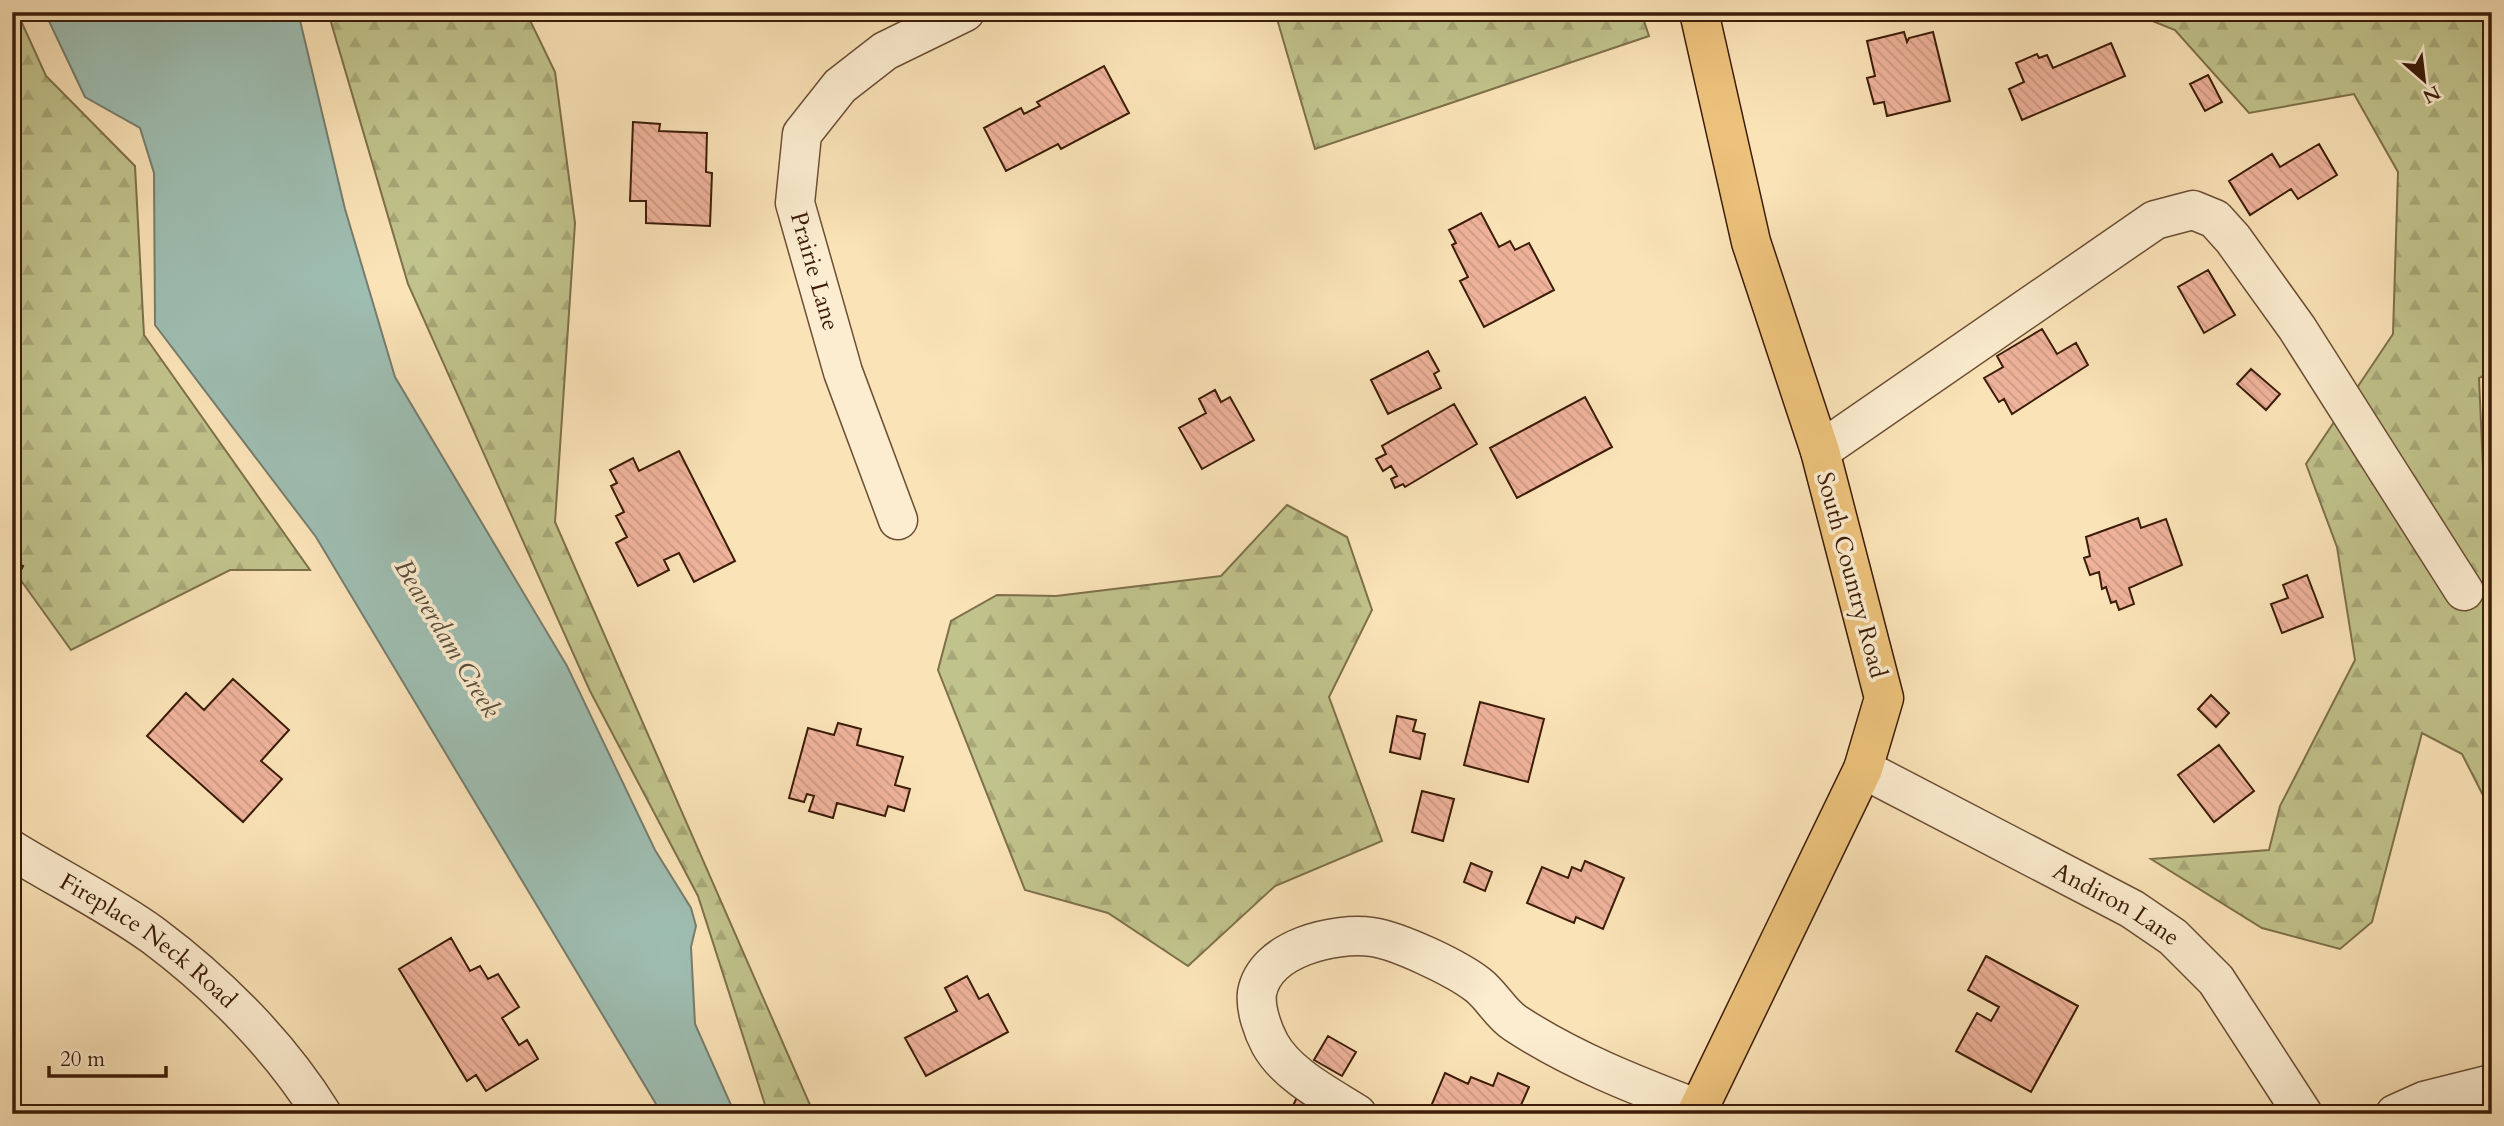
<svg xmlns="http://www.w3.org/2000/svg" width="2504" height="1126" font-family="Cardo,serif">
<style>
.forest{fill:url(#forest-firs);stroke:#7e704a;stroke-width:2}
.water{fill:#9ebeb2;stroke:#777d6e;stroke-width:2}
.building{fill:url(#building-back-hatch);stroke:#3c1c09;stroke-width:2}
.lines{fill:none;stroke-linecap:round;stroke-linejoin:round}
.minor-casing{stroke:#6c4e34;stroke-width:41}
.major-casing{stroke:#3c1c09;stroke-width:41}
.minor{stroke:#fcedd0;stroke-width:38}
.major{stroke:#edc27c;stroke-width:38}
.labels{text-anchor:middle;stroke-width:7;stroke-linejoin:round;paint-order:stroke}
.street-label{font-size:24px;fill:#3c1c09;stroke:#fcedd0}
.water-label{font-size:26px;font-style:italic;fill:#594d3c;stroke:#fcedd0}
</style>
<defs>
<pattern id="forest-firs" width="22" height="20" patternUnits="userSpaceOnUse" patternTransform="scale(1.75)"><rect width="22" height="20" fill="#c1c38c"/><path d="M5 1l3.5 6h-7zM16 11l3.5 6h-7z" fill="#a7a777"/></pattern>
<pattern id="building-back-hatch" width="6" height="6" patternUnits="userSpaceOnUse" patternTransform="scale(1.75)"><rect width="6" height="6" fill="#efb39b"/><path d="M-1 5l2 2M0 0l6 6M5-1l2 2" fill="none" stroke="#ce9984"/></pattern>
</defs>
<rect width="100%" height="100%" fill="#fae3b7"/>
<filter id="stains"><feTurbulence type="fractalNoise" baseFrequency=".00286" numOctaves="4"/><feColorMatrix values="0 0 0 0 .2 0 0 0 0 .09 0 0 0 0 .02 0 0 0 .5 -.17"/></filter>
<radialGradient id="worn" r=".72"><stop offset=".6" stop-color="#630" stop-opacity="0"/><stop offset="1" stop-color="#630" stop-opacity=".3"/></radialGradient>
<path class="forest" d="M12 12H17L46 76 135 166 144 335 310 570H230L71 650 12 568Z
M328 12H526L555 72 575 223 555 522 814 1114H768L698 896 590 691 408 284Z
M1275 12H1641L1649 36 1315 149Z
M2130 12H2488L2492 19V371L2479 378 2486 535 2492 562V813L2462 754 2422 733 2372 922 2340 949 2262 928 2151 859 2269 850 2280 806 2355 660 2337 547 2306 464 2393 334 2398 172 2354 94 2249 113 2175 30Z
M1287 505 1347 537 1372 610 1329 697 1382 841 1275 886 1188 966 1108 913 1025 890 938 670 951 621 997 595 1056 596 1221 576Z"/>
<path class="water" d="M53 12H298L345 209 395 377 567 666 655 850 691 908 696 926 691 947 695 1024 735 1114H662L316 537 155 325 154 173 140 128 85 97 47 17Z"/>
<path class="building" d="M1904 32 1907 42 1909 38 1933 32 1950 101 1887 116 1884 102 1874 104 1867 78 1875 76 1867 41Z
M2111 43 2125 76 2022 120 2009 89 2024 82 2016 63 2037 54 2039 58 2047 55 2053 68Z
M1104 66 1129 113 1061 149 1058 144 1006 171 984 128 1021 108 1024 114 1040 106 1037 102Z
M2208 75 2222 102 2205 111 2190 84Z
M633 122 660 124 659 131 707 133 706 172 712 173 710 226 646 223V201H630Z
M2319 144 2337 175 2298 199 2291 189 2250 215 2229 181 2272 154 2280 167Z
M1481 213 1499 247 1510 241 1515 250 1529 243 1554 290 1484 327 1460 281 1468 277 1452 245 1456 243 1449 230Z
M2208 270 2235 315 2204 333 2178 287Z
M2042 329 2057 354 2076 343 2088 365 2012 414 2004 399 1999 402 1984 378 2003 367 1997 356Z
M1428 351 1439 371 1434 374 1441 388 1388 414 1371 380Z
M2251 369 2280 394 2266 410 2237 384Z
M1215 390 1221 402 1230 397 1254 440 1202 469 1179 428 1206 413 1199 399Z
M1585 397 1612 447 1517 498 1490 448Z
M1454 404 1477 444 1405 487 1403 484 1395 488 1391 479 1397 476 1391 466 1383 471 1376 459 1386 454 1382 446Z
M679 451 735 561 694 582 679 553 664 560 669 570 638 586 616 543 627 537 616 516 624 512 611 486 617 483 610 470 633 458 639 471Z
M2138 518 2141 528 2166 519 2182 565 2129 588 2134 604 2119 610 2116 601 2111 603 2106 587 2102 589 2099 572 2090 575 2084 558 2090 556 2086 537Z
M12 561 23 566 12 589Z
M2307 575 2323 617 2282 633 2271 604 2288 598 2283 585Z
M233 679 289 730 261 761 282 779 243 822 147 736 186 693 204 710Z
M2211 695 2229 713 2216 727 2198 709Z
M1480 702 1544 719 1528 782 1464 765Z
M1397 716 1416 720 1413 731 1425 734 1420 759 1390 752Z
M838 723 861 729 857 745 903 757 895 785 910 789 904 811 888 806 885 816 837 803 833 818 809 811 814 796 807 794 804 802 789 798 808 728 834 735Z
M2219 745 2254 791 2214 822 2178 775Z
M1422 791 1454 799 1443 841 1412 832Z
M1585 861 1624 878 1603 929 1576 917 1574 923 1527 903 1542 867 1568 878 1572 867 1581 871Z
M1471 863 1492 872 1485 891 1464 882Z
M451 938 470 971 480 966 488 979 498 974 519 1007 502 1018 519 1045 527 1040 538 1059 486 1091 476 1075 467 1081 399 969Z
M1986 956 2078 1006 2031 1092 1956 1051 1977 1013 1991 1021 1999 1007 1968 990Z
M967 976 979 999 988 994 1008 1032 926 1076 905 1038 957 1011 945 988Z
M1328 1036 1356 1052 1342 1076 1314 1060Z
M1445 1073 1468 1084 1471 1077 1493 1086 1498 1073 1529 1087 1517 1114 1504 1109 1501 1114H1435L1429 1111Z
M1301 1089 1326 1114H1289Z"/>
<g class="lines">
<g class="minor-casing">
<g id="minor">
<path d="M1820 451 2155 220 2193 210 2215 219 2233 239 2297 328 2464 591"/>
<path d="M898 520 843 372 795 203 802 134 840 86 885 51 965 12"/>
<path id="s1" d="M1863 769 2132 909 2173 937 2216 980 2303 1114"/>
<path id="s2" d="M12 850C59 879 110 904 154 936 218 984 280 1046 322 1114"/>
<path d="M1357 1114C1329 1096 1287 1075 1270 1044 1263 1031 1255 1009 1257 993 1265 948 1334 932 1372 937 1399 941 1456 968 1478 985 1492 996 1500 1013 1515 1023 1571 1060 1635 1085 1698 1109"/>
<path d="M2395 1114 2424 1101 2492 1084"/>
</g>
</g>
<g class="major-casing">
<path id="major" d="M1696 1114 1863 769 1884 698 1820 451 1751 242 1699 12"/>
</g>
<use href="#minor" class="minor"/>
<use href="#major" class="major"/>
</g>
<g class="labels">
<g class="street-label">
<text transform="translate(815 271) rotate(74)" y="8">Prairie Lane</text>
<text transform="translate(1852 575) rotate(75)" y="8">South Country Road</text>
<text dy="8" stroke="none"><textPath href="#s1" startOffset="287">Andiron Lane</textPath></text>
<text dy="8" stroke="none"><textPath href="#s2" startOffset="164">Fireplace Neck Road</textPath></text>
</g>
<g class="water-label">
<text transform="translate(448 638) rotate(59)" y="9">Beaverdam Creek</text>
</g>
</g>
<rect width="2504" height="1126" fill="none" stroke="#fae3b7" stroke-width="42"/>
<rect x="14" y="14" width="2476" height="1098" fill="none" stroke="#3c1c09" stroke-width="3.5"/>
<rect x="21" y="21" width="2462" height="1084" fill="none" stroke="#3c1c09" stroke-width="2"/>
<g transform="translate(2424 80) rotate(152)" stroke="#fcedd0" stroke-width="5" paint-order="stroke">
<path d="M0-5L12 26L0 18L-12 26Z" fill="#3c1c09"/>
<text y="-10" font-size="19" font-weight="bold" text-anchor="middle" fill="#3c1c09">N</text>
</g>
<path d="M49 1066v10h117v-10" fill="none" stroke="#3c1c09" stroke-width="3.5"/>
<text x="60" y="1066" font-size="21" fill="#3c1c09" stroke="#fcedd0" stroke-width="5" paint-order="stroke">20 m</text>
<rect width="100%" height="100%" filter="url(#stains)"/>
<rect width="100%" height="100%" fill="url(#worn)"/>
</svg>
